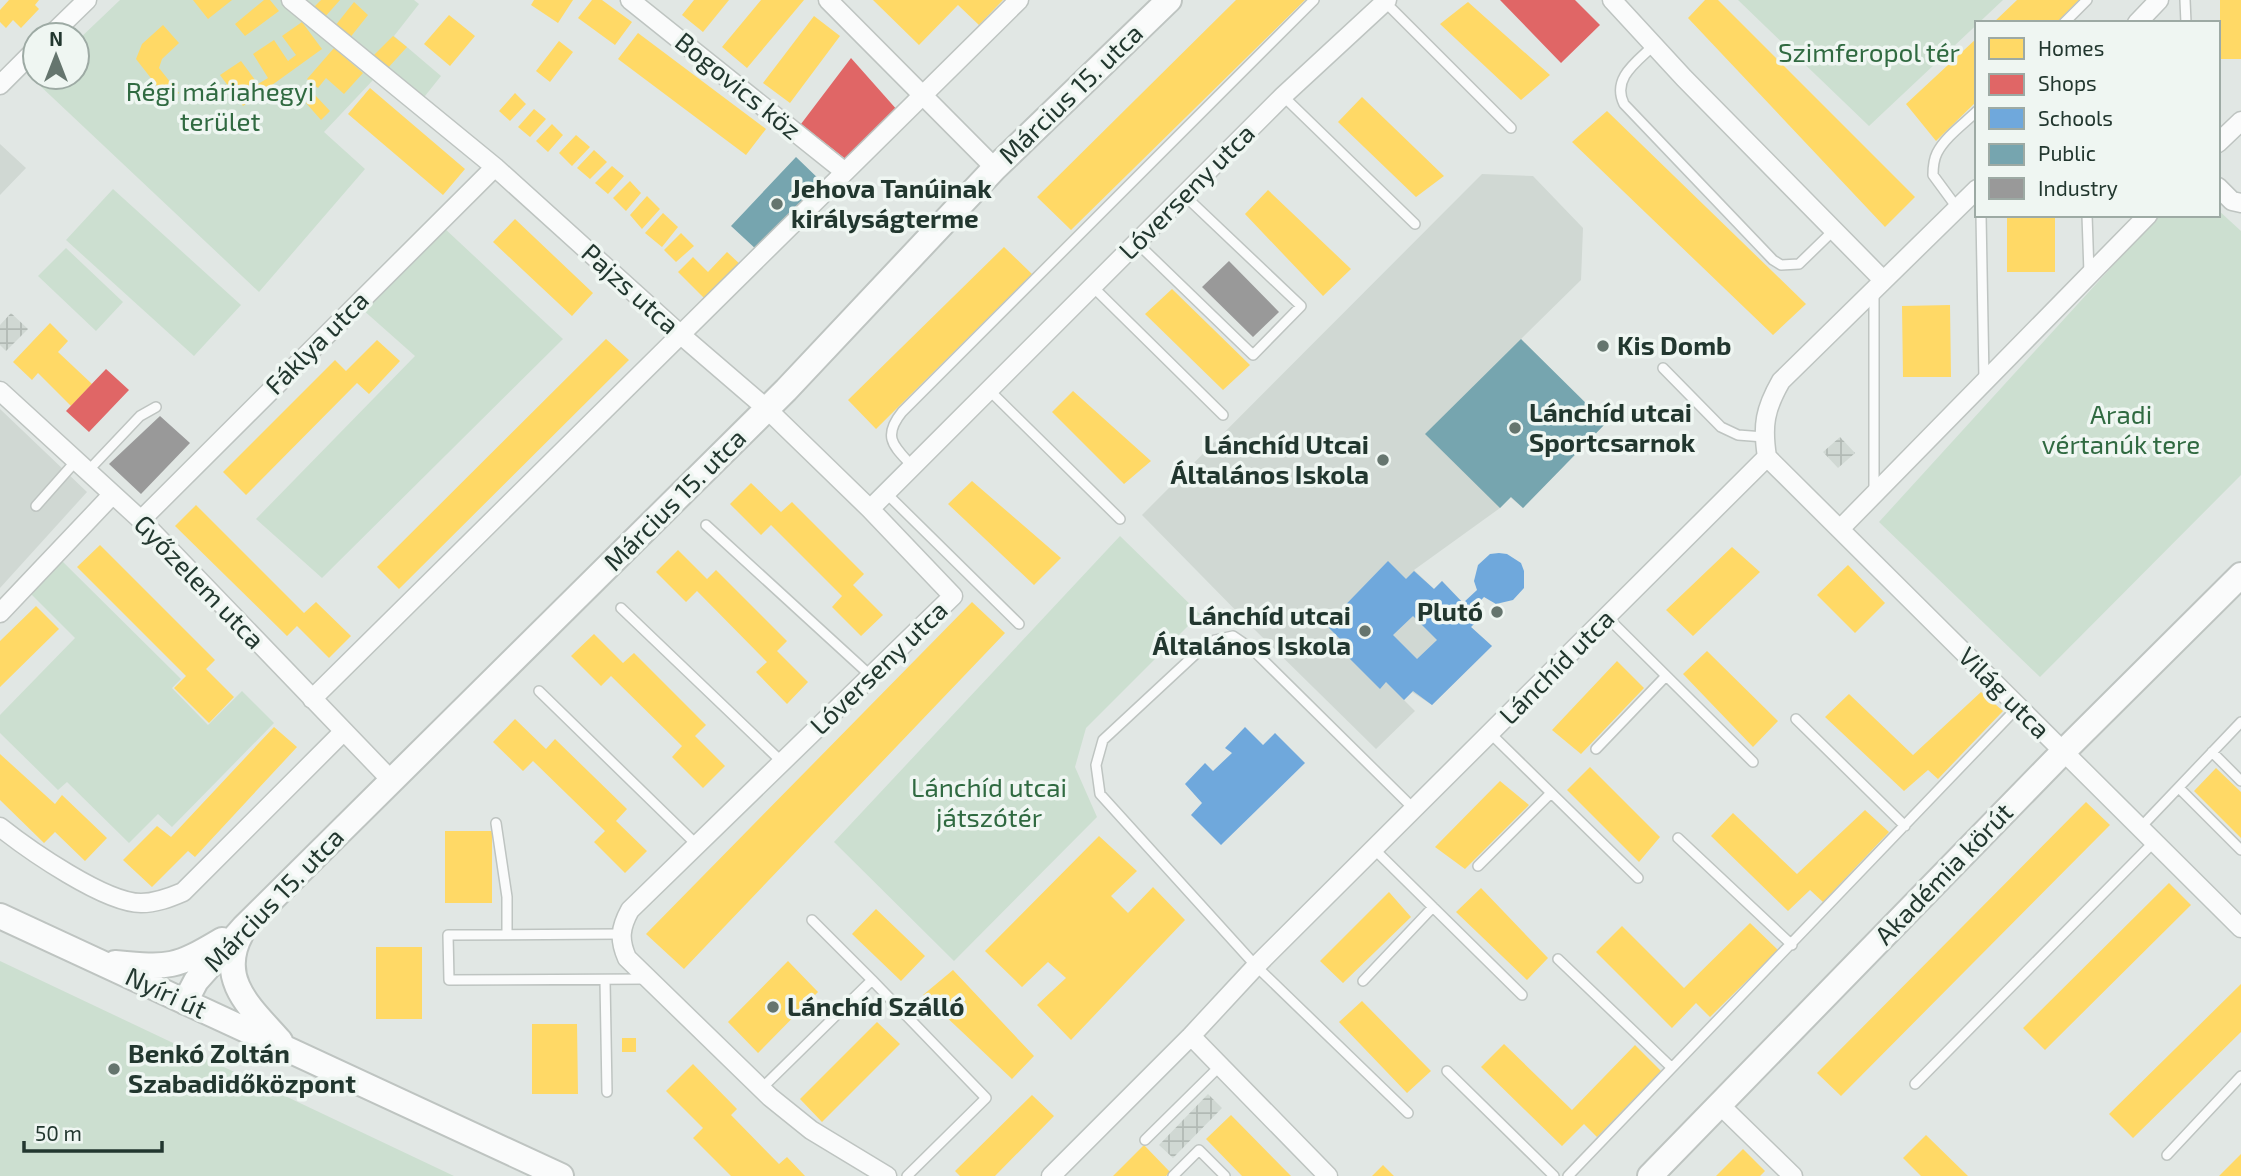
<svg xmlns="http://www.w3.org/2000/svg" width="2241" height="1176" font-family="'Exo 2',sans-serif">
<style>
.built{fill:#d0d8d3}
.industrial{fill:url(#industrial-grid)}
.green{fill:#ccdfd0}
.homes{fill:#ffd966}
.shops{fill:#e06666}
.schools{fill:#6fa8dc;fill-rule:evenodd}
.public{fill:#76a5af}
.industry{fill:#999}
.lines{fill:none;stroke-linecap:round;stroke-linejoin:round}
.lane-casing{stroke:#bec4c1;stroke-width:12}
.street-casing{stroke:#bec4c1;stroke-width:21}
.secondary-casing{stroke:#bec4c1;stroke-width:28}
.lane{stroke:#fafbfb;stroke-width:9}
.street{stroke:#fafbfb;stroke-width:18}
.secondary{stroke:#fafbfb;stroke-width:24}
.poi-dot{fill:#65756e;stroke:#eff6f2;stroke-width:2.5}
.labels{text-anchor:middle;stroke-width:7;stroke-linejoin:round;paint-order:stroke}
.park-label{font-size:26px;fill:#306a41;stroke:#eff6f2}
.street-label{font-size:26px;fill:#22372f;stroke:#eff6f2}
.poi-label{font-size:26px;font-weight:bold;fill:#22372f;stroke:#eff6f2;text-anchor:start}
</style>
<defs>
<pattern id="industrial-grid" width="8" height="8" patternUnits="userSpaceOnUse" patternTransform="scale(1.75)"><rect width="8" height="8" fill="#d0d8d3"/><path d="M0 4h8M4 0v8" fill="none" stroke="#b2bab5"/></pattern>
</defs>
<rect width="100%" height="100%" fill="#e1e7e4"/>
<path class="built" d="M0 144 26 168 0 195Z
M1482 174 1533 176 1583 228 1581 280 1521 339 1606 423 1523 508 1510 497 1500 508 1414 570 1434 589 1442 581 1479 619 1471 627 1492 646 1432 705 1412 692 1404 700 1415 711 1376 749 1255 630 1142 515Z
M0 409 87 492 0 588Z"/>
<path class="industrial" d="M11 313 28 329 6 351 0 345V325Z
M1840 437 1855 453 1838 468 1823 452Z
M1208 1094 1222 1108 1173 1158 1159 1145Z"/>
<path class="green" d="M120 0H414L419 4 394 36 441 76 413 111 373 80 324 132 365 169 259 292 35 81 39 77H77V41Z
M1738 0H2003L1869 126Z
M113 189 241 305 194 356 66 240Z
M2218 210 2241 231V475L2040 677 1879 522 2159 215H2218Z
M443 227 563 339 322 578 256 519 415 356 362 309Z
M66 248 123 302 96 331 38 276Z
M1120 536 1200 614 1086 728 1075 767 1097 817 954 961 834 842Z
M59 558 181 679 172 688 208 725 242 691 274 723 172 827 158 814 129 843 67 782 58 790 0 733V715L75 638 27 590Z
M0 961 454 1176H0Z"/>
<path class="homes" d="M9 0H39L35 5 39 9 21 28 13 20 6 28 0 22V10Z
M193 0H232L208 19Z
M264 0H270L279 11 245 36 235 24Z
M321 0H340L324 18 313 8Z
M534 0H573L558 23 531 5Z
M592 0H602L632 22 615 45 578 18Z
M694 0H729L703 32 682 15Z
M761 0H804L747 68 722 47Z
M873 0H1003L979 25 958 5 919 45Z
M1236 0H1305L1071 230 1037 197Z
M1705 0H1718L1915 197 1885 227 1688 18Z
M2017 0H2079L2056 23H1993Z
M2220 0H2241V59H2220Z
M354 2 368 15 349 39 335 26Z
M1468 2 1550 75 1521 100 1440 24Z
M449 15 475 36 450 66 424 44Z
M814 16 840 36 790 103 763 83Z
M302 22 322 49 243 106 220 75 241 61 258 84 268 78 253 54 274 40 288 61 296 55 282 36Z
M163 25 179 43 162 59 159 68 179 93 168 100 136 59 142 44Z
M638 33 766 129 746 155 618 59Z
M393 36 407 47 387 69 373 56Z
M1977 38V101L1936 141 1906 104Z
M559 41 573 52 550 82 536 71Z
M334 48 363 73 344 94 326 78 318 88 307 79Z
M370 88 465 169 443 195 348 114Z
M515 93 526 104 510 121 499 111Z
M315 95 330 111 321 120 306 103Z
M1362 97 1444 176 1416 197 1338 122Z
M534 109 546 119 530 137 518 127Z
M1607 111 1806 304 1773 335 1572 142Z
M552 124 563 135 548 152 536 141Z
M576 135 590 147 572 166 559 153Z
M594 150 607 162 590 179 577 168Z
M612 166 624 176 608 194 595 183Z
M630 181 641 193 626 211 613 198Z
M1268 190 1351 269 1323 296 1245 214Z
M647 196 660 209 642 229 630 215Z
M663 213 678 227 662 247 645 233Z
M2007 215H2055V272H2007Z
M515 219 593 293 572 316 493 242Z
M681 233 694 246 676 262 664 250Z
M1004 247 1032 274 876 429 848 400Z
M727 252 742 266 707 301 678 272 693 257 708 272Z
M1172 289 1250 365 1223 390 1145 314Z
M1950 305 1951 377H1903L1902 306Z
M50 323 68 341 58 352 92 384 71 406 38 373 32 380 13 362Z
M606 339 629 360 399 589 377 567Z
M377 340 400 361 369 394 357 383 246 495 223 472 335 360 346 371Z
M1073 391 1151 461 1124 484 1052 412Z
M972 481 1061 558 1034 585 948 504Z
M751 483 781 512 792 502 864 574 853 585 883 615 861 636 832 607 842 596 771 525 761 535 730 504Z
M196 505 304 613 316 602 351 636 329 658 297 626 287 636 175 526Z
M100 545 215 660 206 669 234 697 209 723 174 688 186 676 77 567Z
M1732 547 1760 572 1693 636 1666 610Z
M678 550 707 579 716 570 787 641 777 651 808 682 787 704 756 672 767 662 697 591 686 602 656 572Z
M1848 565 1885 603 1855 633 1817 595Z
M972 602 1005 633 684 969 646 934Z
M36 606 59 629 0 687V641Z
M594 634 623 663 634 653 706 725 695 736 725 766 703 788 672 757 682 746 611 676 601 686 571 656Z
M1707 651 1778 721 1753 747 1683 674Z
M1617 661 1644 688 1581 754 1552 730Z
M1981 692 2003 711 1938 779 1928 770 1904 791 1825 717 1849 694 1913 755Z
M515 719 546 749 555 739 627 809 616 821 647 851 625 873 594 842 605 831 533 761 523 771 493 742Z
M274 727 297 747 195 857 188 851 152 887 123 860 157 826 171 837Z
M0 754 55 804 62 795 107 838 85 861 55 832 44 843 0 800Z
M1590 767 1660 837 1639 862 1567 790Z
M2216 768 2241 792V838L2194 791Z
M1500 781 1529 805 1465 869 1435 847Z
M2086 802 2110 825 1841 1096 1817 1073Z
M1865 810 1889 832 1823 902 1810 890 1788 911 1711 836 1733 813 1797 874Z
M445 831H492V903H445Z
M1099 836 1137 871 1111 896 1128 913 1153 887 1185 920 1071 1040 1037 1005 1066 978 1048 962 1022 987 985 951Z
M2169 883 2191 905 2045 1050 2023 1028Z
M1481 888 1548 958 1527 980 1456 912Z
M1389 892 1411 917 1343 983 1320 961Z
M876 909 925 956 901 981 852 934Z
M1750 923 1778 950 1710 1017 1696 1003 1672 1028 1596 952 1622 926 1684 988Z
M376 947H422V1019H376Z
M788 961 818 992 758 1053 728 1022Z
M953 970 1034 1056 1012 1079 923 995Z
M2241 984V1032L2133 1138 2109 1114Z
M1362 1001 1431 1071 1407 1093 1339 1022Z
M877 1022 900 1044 822 1122 800 1099Z
M532 1024H577L578 1094H532Z
M622 1038H636V1052H622Z
M1504 1044 1572 1110 1635 1045 1661 1071 1597 1137 1584 1124 1562 1146 1481 1067Z
M693 1064 737 1109 731 1115 779 1164 787 1157 805 1176H731L693 1138 703 1128 666 1091Z
M1032 1095 1054 1116 995 1176H960L955 1171Z
M1231 1115 1291 1176H1242L1206 1139Z
M1926 1135 1968 1176H1921L1903 1158Z
M1144 1145 1170 1172 1166 1176H1113Z
M1743 1149 1765 1171 1760 1176H1716Z
M2241 1154V1176H2219Z
M1383 1165 1394 1176H1372Z"/>
<path class="shops" d="M1500 0H1575L1600 25 1561 63Z
M851 58 898 111 848 161 801 124Z
M106 369 129 390 89 432 66 411Z"/>
<path class="schools" d="M1499 553 1507 554 1521 563 1524 571V588L1513 600 1496 604 1484 597 1471 611 1479 619 1471 627 1492 646 1432 705 1413 691 1404 700 1386 682 1380 689 1339 648 1344 643 1326 625 1388 561 1406 579 1414 571 1434 589 1442 581 1463 603 1477 590 1474 581 1478 565 1490 554ZM1413 616 1437 640 1417 659 1393 635Z
M1245 727 1263 745 1275 733 1305 763 1221 845 1191 815 1202 803 1185 784 1205 763 1213 771 1232 753 1225 748Z"/>
<path class="public" d="M796 157 823 183 758 251 731 226Z
M1521 339 1606 423 1523 508 1511 497 1500 508 1425 434Z"/>
<path class="industry" d="M1229 261 1279 312 1253 337 1202 287Z
M160 416 190 443 141 494 109 464Z"/>
<g class="lines">
<g class="lane-casing">
<path id="lane" d="M2185 0 2186 23
M1385 2 1511 128
M2064 23 2087 0
M1654 45C1638 61 1611 78 1624 104L1773 260 1781 265 1799 264 1834 230
M1283 96 1415 224
M1958 209 1933 175C1933 168 1934 159 1937 153 1945 137 1965 123 1977 111
M1981 215 1984 379
M2087 215 2089 273
M1136 242 1253 355 1301 306 1184 195
M1093 287 1223 415
M1874 292V491
M1663 368 1721 427 1738 435 1764 437
M990 391 1120 519
M913 467C895 447 881 438 902 412L1314 0
M87 472 140 416 156 407
M886 493 1019 624
M36 506 75 462
M706 525 871 676
M621 608 782 762
M1607 617 1753 762
M539 691 696 844
M1796 719 1905 826
M1490 733 1638 878
M1596 749 1666 676
M2212 752 2241 781
M2179 788 2241 850
M496 823 507 897V935
M2140 828 2241 722
M1678 838 1792 945
M1374 849 1522 995
M1478 866 1551 793
M812 920 872 980
M620 934 448 935 449 980 647 979
M1558 959 1671 1067
M605 980 607 1092
M1363 981 1433 907
M1447 1071 1554 1176
M1915 1084 2154 842
M761 1089 872 980 986 1098 907 1176
M1408 1113 1256 966 1100 794 1096 765 1103 740 1201 649 1215 640 1233 636 1252 649 1413 808
M1145 1140 1220 1066
M2167 1155 2241 1076
M1173 1176 1199 1150 1225 1176
M1568 1176 2018 707"/>
</g>
<g class="street-casing">
<path id="street" d="M291 0 495 167 681 335 767 409 870 509
M630 0 845 172
M828 0 995 168
M1612 0 1684 78 1883 280
M2137 23 2159 0
M51 35 87 0
M0 85 35 50
M2218 143 2241 121
M2218 187 2232 201 2241 203
M0 391 141 520 391 780
M1767 457 2241 928
M1767 457C1762 425 1765 409 1781 381L1977 189
M141 520 495 167
M1840 529 2148 215
M0 613 112 495
M312 699 1019 0
M0 827C29 850 105 903 141 903 156 903 169 898 183 892L343 732
M1191 1036 1328 1176
M1720 1105 1793 1176
M887 1176 811 1130 770 1097 627 958C619 940 620 928 630 910L953 596 870 509 1283 96 1387 0
M1051 1176 1191 1036 1256 966 1767 457"/>
</g>
<g class="secondary-casing">
<path id="secondary" d="M0 916 561 1176
M241 934C216 980 252 1009 280 1041
M115 963C170 968 175 968 222 940
M185 1002 196 981 244 927 786 390 995 168 1169 0
M1650 1176 2063 752 2241 575"/>
</g>
<use href="#lane" class="lane"/>
<use href="#street" class="street"/>
<use href="#secondary" class="secondary"/>
</g>
<g class="poi-dot">
<circle cx="777" cy="204" r="7"/>
<circle cx="1603" cy="346" r="7"/>
<circle cx="1515" cy="428" r="7"/>
<circle cx="1383" cy="460" r="7"/>
<circle cx="1497" cy="612" r="7"/>
<circle cx="1365" cy="631" r="7"/>
<circle cx="773" cy="1007" r="7"/>
<circle cx="114" cy="1069" r="7"/>
</g>
<g class="labels">
<g class="park-label">
<text x="1869" y="62">Szimferopol tér</text>
<text x="220" y="101">Régi máriahegyi<tspan x="220" dy="30">terület</tspan></text>
<text x="2121" y="424">Aradi<tspan x="2121" dy="30">vértanúk tere</tspan></text>
<text x="989" y="797">Lánchíd utcai<tspan x="989" dy="30">játszótér</tspan></text>
</g>
<g class="street-label">
<text transform="translate(738 86) rotate(39)" y="9">Bogovics köz</text>
<text transform="translate(1071 94) rotate(-44)" y="9">Március 15. utca</text>
<text transform="translate(1187 192) rotate(-45)" y="9">Lóverseny utca</text>
<text transform="translate(630 289) rotate(42)" y="9">Pajzs utca</text>
<text transform="translate(317 343) rotate(-45)" y="9">Fáklya utca</text>
<text transform="translate(675 500) rotate(-45)" y="9">Március 15. utca</text>
<text transform="translate(199 582) rotate(46)" y="9">Győzelem utca</text>
<text transform="translate(1557 667) rotate(-45)" y="9">Lánchíd utca</text>
<text transform="translate(879 668) rotate(-44)" y="9">Lóverseny utca</text>
<text transform="translate(2004 693) rotate(45)" y="9">Világ utca</text>
<text transform="translate(1944 874) rotate(-46)" y="9">Akadémia körút</text>
<text transform="translate(274 900) rotate(-46)" y="9">Március 15. utca</text>
<text transform="translate(166 993) rotate(25)" y="9">Nyíri út</text>
</g>
<g class="poi-label">
<text x="791" y="198">Jehova Tanúinak<tspan x="791" dy="30">királyságterme</tspan></text>
<text x="1617" y="355">Kis Domb</text>
<text x="1529" y="422">Lánchíd utcai<tspan x="1529" dy="30">Sportcsarnok</tspan></text>
<text x="1369" y="454" text-anchor="end">Lánchíd Utcai<tspan x="1369" dy="30">Általános Iskola</tspan></text>
<text x="1483" y="621" text-anchor="end">Plutó</text>
<text x="1351" y="625" text-anchor="end">Lánchíd utcai<tspan x="1351" dy="30">Általános Iskola</tspan></text>
<text x="787" y="1016">Lánchíd Szálló</text>
<text x="128" y="1063">Benkó Zoltán<tspan x="128" dy="30">Szabadidőközpont</tspan></text>
</g>
</g>
<rect x="1975" y="21" width="245" height="196" fill="#eff6f2" stroke="#9daaa4" stroke-width="2"/>
<rect x="1989" y="38" width="35" height="21" fill="#ffd966" stroke="#9daaa4" stroke-width="2"/>
<text x="2038" y="56" font-size="21" fill="#22372f">Homes</text>
<rect x="1989" y="74" width="35" height="21" fill="#e06666" stroke="#9daaa4" stroke-width="2"/>
<text x="2038" y="91" font-size="21" fill="#22372f">Shops</text>
<rect x="1989" y="108" width="35" height="21" fill="#6fa8dc" stroke="#9daaa4" stroke-width="2"/>
<text x="2038" y="126" font-size="21" fill="#22372f">Schools</text>
<rect x="1989" y="144" width="35" height="21" fill="#76a5af" stroke="#9daaa4" stroke-width="2"/>
<text x="2038" y="161" font-size="21" fill="#22372f">Public</text>
<rect x="1989" y="178" width="35" height="21" fill="#999999" stroke="#9daaa4" stroke-width="2"/>
<text x="2038" y="196" font-size="21" fill="#22372f">Industry</text>
<g transform="translate(56 56)"><circle r="33" fill="#eff6f2" stroke="#9daaa4" stroke-width="2"/>
<path d="M0-5L12 26L0 18L-12 26Z" fill="#65756e"/>
<text y="-10" font-size="19" font-weight="bold" text-anchor="middle" fill="#22372f">N</text>
</g>
<path d="M24 1141v10h138v-10" fill="none" stroke="#22372f" stroke-width="3.5"/>
<text x="35" y="1141" font-size="21" fill="#22372f" stroke="#eff6f2" stroke-width="5" paint-order="stroke">50 m</text>
</svg>
